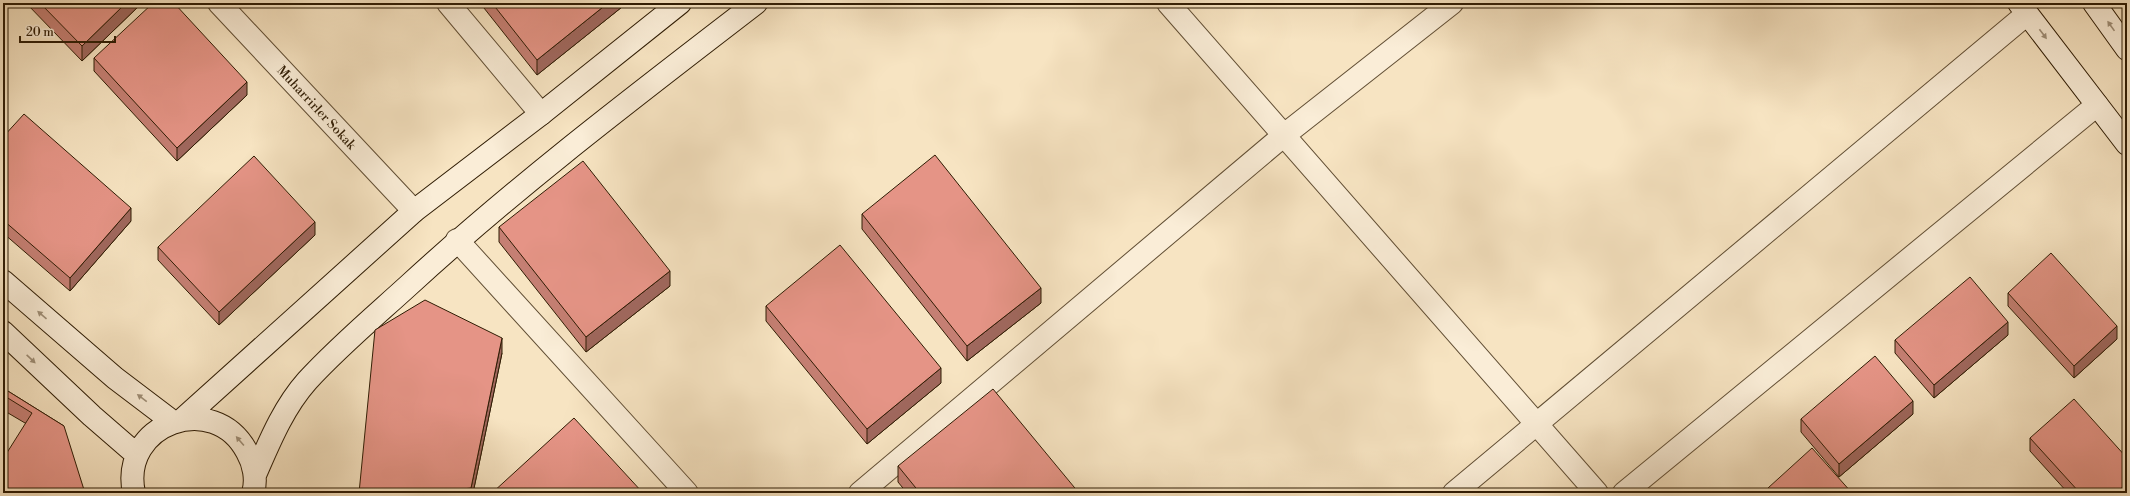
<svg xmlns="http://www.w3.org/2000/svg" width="2130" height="496" font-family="'Libre Bodoni',serif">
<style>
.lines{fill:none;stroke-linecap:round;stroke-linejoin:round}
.street-casing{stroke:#614e34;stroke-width:24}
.secondary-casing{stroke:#2f1c04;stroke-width:24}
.street{stroke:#faedd7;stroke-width:22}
.secondary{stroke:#faedd7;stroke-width:22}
.wall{fill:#c57f73;stroke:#2f1c04}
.shaded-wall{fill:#a0685e;stroke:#2f1c04}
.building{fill:#e59486;stroke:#2f1c04}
.oneway{fill:#9f8f78}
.labels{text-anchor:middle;stroke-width:4;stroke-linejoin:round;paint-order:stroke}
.street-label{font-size:13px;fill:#2f1c04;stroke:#faedd7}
</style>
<rect width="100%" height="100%" fill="#f7e4c2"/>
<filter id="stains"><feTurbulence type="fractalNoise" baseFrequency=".005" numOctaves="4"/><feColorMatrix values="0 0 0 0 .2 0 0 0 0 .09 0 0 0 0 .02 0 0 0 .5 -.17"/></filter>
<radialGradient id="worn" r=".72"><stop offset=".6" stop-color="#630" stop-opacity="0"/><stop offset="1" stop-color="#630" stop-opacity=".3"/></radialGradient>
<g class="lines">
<g class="street-casing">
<path id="street" d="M219 3 414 211
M448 3 541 114
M1168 3 1597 493
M457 240 687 493
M860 493 1283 136 1452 3
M1454 493 2027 14
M1624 493 2097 105"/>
</g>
<g class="secondary-casing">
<path id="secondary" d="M2019 3 2127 144
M2094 3 2127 49
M3 281 115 378 173 422
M3 332 92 416 137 455
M183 419 414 211 541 114 680 3
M255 475C269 443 283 408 307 381 338 347 375 316 409 285 519 184 638 94 756 3
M134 493C119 424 214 389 247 452 254 464 257 480 253 493"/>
</g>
<use href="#street" class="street"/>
<use href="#secondary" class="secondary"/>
</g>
<path class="wall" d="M26 3H142L82 61Z
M480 3H627L537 75Z
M94 58 247 95 177 161 94 71Z
M3 137 131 221 70 291 3 233Z
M862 214 1041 303 967 361 862 229Z
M499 227 670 286 586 352 499 242Z
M315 235 219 325 158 260V247Z
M2008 293 2117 339 2074 378 2008 306Z
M766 306 941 383 867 444 766 321Z
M2008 335 1934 398 1895 353V340Z
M502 353 473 493H359Z
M3 388 64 426 25 423 3 410Z
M1913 414 1839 477 1801 432V419Z
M2030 438 2127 493H2068L2030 451Z
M898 466 1079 493H907L898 482Z
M1768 488 1852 493H1768Z"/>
<path class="shaded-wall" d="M126 3H142L82 61V46Z
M608 3H627L537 75V60Z
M247 82V95L177 161V148Z
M6 105V118L3 121V108Z
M131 208V221L70 291V278Z
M315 222V235L219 325V312Z
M670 271V286L586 352V337Z
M1041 288V303L967 361V346Z
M2008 322V335L1934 398V385Z
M2117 326V339L2074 378V366Z
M502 338V353L473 493H471V488Z
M941 368V383L867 444V429Z
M1913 401V414L1839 477V464Z
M2127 483V493H2116Z"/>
<path class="building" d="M40 3H126L82 46Z
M153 3H174L247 82 177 148 94 58Z
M492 3H608L537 60Z
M3 103 6 105 3 108Z
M24 114 131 208 70 278 3 220V137Z
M935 155 1041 288 967 346 862 214Z
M254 156 315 222 219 312 158 247Z
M583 161 670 271 586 337 499 227Z
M840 245 941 368 867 429 766 306Z
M2051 253 2117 326 2074 366 2008 293Z
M1970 277 2008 322 1934 385 1895 340Z
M425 300 502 338 471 488 429 493H359L375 330Z
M1875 356 1913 401 1839 464 1801 419Z
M3 388 64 426 85 493H3V459L32 413 3 395Z
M993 389 1079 493H920L898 466Z
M2074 399 2127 458V483L2116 493H2080L2030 438Z
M574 418 643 493H492Z
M1812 448 1852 493H1772L1768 488Z"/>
<defs><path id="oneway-solid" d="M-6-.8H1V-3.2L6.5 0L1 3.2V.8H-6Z"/></defs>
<g class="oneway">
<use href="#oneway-solid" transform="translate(2111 26) rotate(-125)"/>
<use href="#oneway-solid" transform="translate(2043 34) rotate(53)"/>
<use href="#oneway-solid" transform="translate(42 315) rotate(-139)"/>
<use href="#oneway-solid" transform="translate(31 359) rotate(43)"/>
<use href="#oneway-solid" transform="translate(142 398) rotate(-143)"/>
<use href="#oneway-solid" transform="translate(240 441) rotate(-131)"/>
</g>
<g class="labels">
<g class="street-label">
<text transform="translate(317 107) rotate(47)" y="5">Muharrirler Sokak</text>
</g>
</g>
<rect width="2130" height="496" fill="none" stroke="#f7e4c2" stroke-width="16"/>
<rect x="4" y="4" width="2122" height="488" fill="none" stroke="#2f1c04" stroke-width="2"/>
<rect x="8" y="8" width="2114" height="480" fill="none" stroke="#2f1c04"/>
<path d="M20 36v6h95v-6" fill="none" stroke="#2f1c04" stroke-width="2"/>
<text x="26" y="36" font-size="12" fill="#2f1c04" stroke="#faedd7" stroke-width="3" paint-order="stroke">20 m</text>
<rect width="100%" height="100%" filter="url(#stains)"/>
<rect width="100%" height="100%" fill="url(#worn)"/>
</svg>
